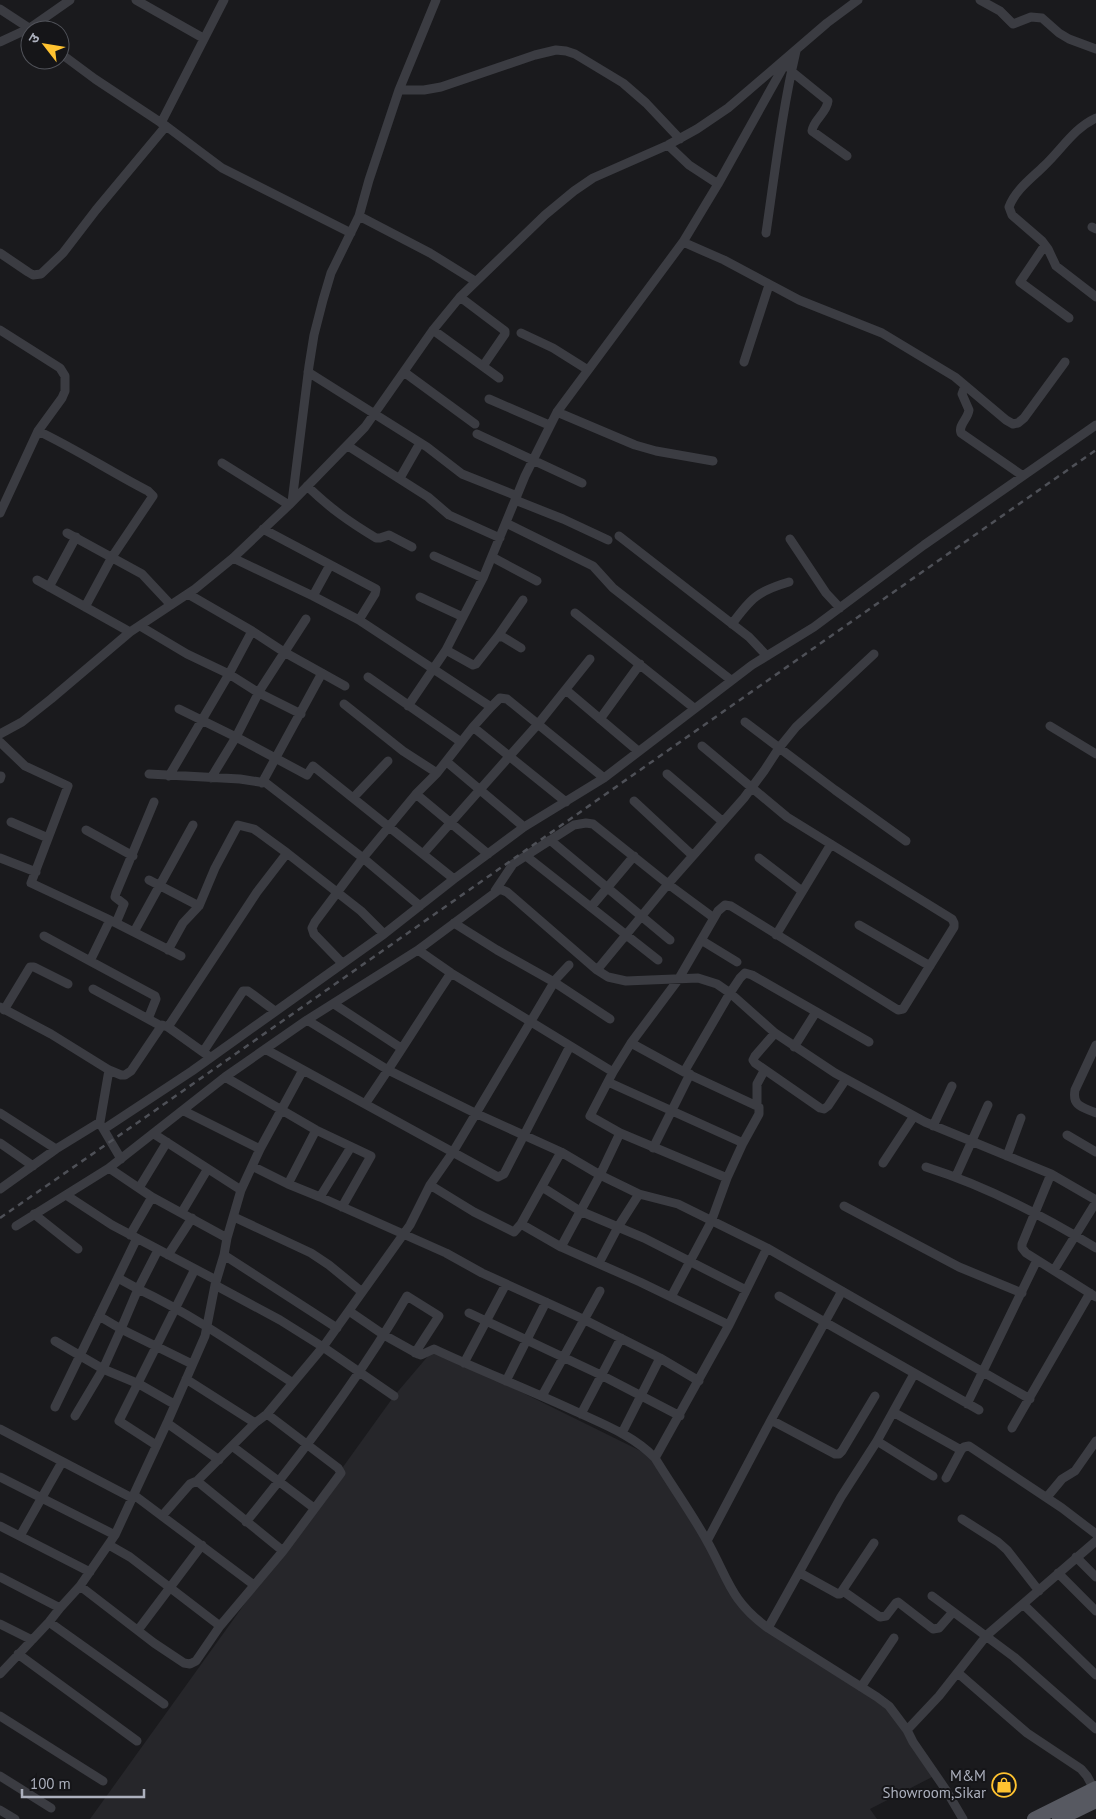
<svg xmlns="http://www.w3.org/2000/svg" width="1096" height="1819" font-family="'PT Sans','Noto Sans Devanagari',sans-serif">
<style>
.built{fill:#26262a}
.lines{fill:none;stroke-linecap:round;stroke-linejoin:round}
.street{stroke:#3b3c42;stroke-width:9}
.primary{stroke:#575961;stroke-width:14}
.rail{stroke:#4e5057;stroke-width:2.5;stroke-dasharray:6 5;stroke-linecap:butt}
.labels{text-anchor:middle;stroke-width:4;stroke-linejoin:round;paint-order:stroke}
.poi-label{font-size:15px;fill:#acb0bd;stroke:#151518;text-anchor:end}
</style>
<rect width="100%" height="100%" fill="#1a1a1d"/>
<path class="built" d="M434 1349 655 1458 743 1607 889 1706 936 1775 870 1809 877 1819H90L394 1396Z"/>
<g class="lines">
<path class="street" d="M136 0 203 38
M980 0 1000 11 1013 24 1031 17 1042 18 1059 33 1069 39 1096 49
M0 9 32 30
M0 42 30 28 70 0
M60 53 95 79 166 126 222 168 351 233
M791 71 828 101C827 113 813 120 812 131L847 156
M399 90H424L441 87 535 55 556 50 566 51 575 54 623 83 646 103 680 139
M1096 118C1074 128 1062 149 1044 166 1032 178 1015 190 1009 207L1012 215 1042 241 1048 249 1056 266 1096 297
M161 123 224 0
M668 145 689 165 718 184
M359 216 430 253 475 281
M1092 227 1096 229
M766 233C775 172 782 111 796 51
M683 242 724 260 799 300 882 333 955 377 1006 420 1013 424 1018 423 1024 418 1065 362
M1045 245 1020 282 1069 318
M0 253 28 272 33 275 41 274 63 253 96 210 166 126
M460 297 505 331V334L483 366
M0 330 60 368 65 376V391L62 398 38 431 0 513
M433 330 499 378
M521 333 553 348 588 370
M744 362 769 285
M308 372 427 447 462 474 517 496
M404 372 475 424
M965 386 962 394 969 410C968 419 958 425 961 433L1023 476
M489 399 549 425
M557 412 635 445 656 451 713 461
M38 431C76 449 111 472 148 491L153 496 112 557 85 607
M477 434 582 483
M348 446 428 497 449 515 500 538
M222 463 289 505
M400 478 420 443
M307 486C331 509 348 521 376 538H380L389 535 412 547
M515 500 563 519 608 540
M292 502 309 366 314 335 323 300 331 273 359 216 369 180 399 90 436 0
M506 523 593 566 613 588 731 680
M263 529 376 589 375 594 359 620
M67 533 142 574 171 605
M619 536 749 637 767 656
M790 539 826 593 840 608
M434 556 483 578
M492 557 537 581
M233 558 313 596 359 620 491 707 473 727 437 773 416 794 363 858 315 922 312 928 314 934 342 963
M37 580 130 632
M49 587 76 537
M313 596 330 565
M420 597 463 617
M575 613 694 708
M306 619 260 690 236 737 307 775 313 766 454 879
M732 624C751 598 758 591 789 582
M140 626 187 654 229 674 259 693 301 714
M252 631 284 652 345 686
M498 636 523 600
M446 650 473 665 476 664 498 636 503 637 521 648
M368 677 461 742
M566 690 638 751
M344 704 403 751 437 773
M408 706 446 650 483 578 525 476 557 412 683 242 718 184 786 62
M491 707 500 698 507 699 604 778
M179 709 236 737 211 778
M600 719 640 664
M745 722 835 790 906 841
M1050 726 1096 754
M473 727 566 802
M0 734 22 722 51 699 130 632 195 589 233 558 289 505 365 427 433 330 460 297 545 215 574 191 593 178 668 145 697 129 728 108 827 23 858 0
M0 742 25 766 68 786 31 883 110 920 90 961 155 996 156 999 148 1019
M447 762 524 827
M149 774 240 779 266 783 363 858 420 906
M667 774 722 821
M169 776 229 674 252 631 188 594
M0 779 1 776
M262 783 322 673
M416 794 488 854
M353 798 388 761
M634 801 692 855
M11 822 48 838
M86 830 133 856
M550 840 670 940
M423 854 538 724 590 659
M526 856 658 960
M0 858 36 872
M759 858 802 891
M149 880 199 906
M495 891 513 864 574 825 586 823 593 824 668 884 714 918
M591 907 634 856
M112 921 181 956
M116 923 124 904 115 897 116 893 154 802
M454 923 497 950 554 982 610 1019
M859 925 930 966
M134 932 193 825
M776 935 831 844
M44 936 90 961
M701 940 737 962
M168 950 183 923 199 906 215 868 238 825 254 829 287 853 361 911 384 934
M418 950 451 973 613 1072 590 1116 620 1133 727 1178 743 1143 759 1114V1107L684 1072 631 1043
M597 970 668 884 744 798 764 771 779 748 796 727 874 654
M93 989 161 1026
M334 1004 401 1048
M0 1007 51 1034 109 1070 121 1075H125L131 1071 162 1025 168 1027 210 1057
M4 1010 30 967H34L68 984
M307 1020 388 1070 475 1113 561 1152 600 1175 639 1194 678 1204 767 1248 1030 1399
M168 1027 257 892 287 853
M775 1033 755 1056 753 1060 755 1063 820 1108 824 1109 828 1106 846 1079
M1096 1045 1075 1090C1072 1107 1083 1107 1096 1113
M794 1047 816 1012
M265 1049 498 1177 504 1174 570 1046
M203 1052 243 991H248L275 1011
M613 1072 631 1043 678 980 718 911 725 905 731 906 898 1010 903 1009 954 927V923L952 919 787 817 702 746
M684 1072 730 993 740 978 745 973 752 975 869 1042
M225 1077 316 1130 371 1156 342 1207
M608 1082 743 1143
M365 1104C395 1061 422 1016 451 973
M757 1105V1084L764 1071
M184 1111 260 1149
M0 1113 56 1149
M101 1125 121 1159
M933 1126 952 1086
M104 1129 192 1071 384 934 454 879 524 827 604 778 752 665 814 627 924 545 1096 425
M154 1134 241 1190
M1067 1135 1096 1152
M0 1143 33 1166
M653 1148 690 1074
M1007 1156 1021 1118
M883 1163 914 1116
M252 1166 288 1184 320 1197 446 1253 482 1273 583 1319 660 1358 622 1433
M926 1167C986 1186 1042 1215 1096 1248
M109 1168 152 1197 227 1238
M1051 1174 1022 1244V1248L1026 1253 1096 1297
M956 1176 988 1105
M288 1184 316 1130
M430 1185 474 1212 514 1232 521 1224 561 1247 640 1282 729 1325
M542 1187 580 1211 644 1238 746 1290
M139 1188 167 1142
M0 1189 56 1149 100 1122 109 1070
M66 1195 112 1225 216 1280
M320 1197 351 1147
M844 1206 959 1267 1022 1293
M182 1212 207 1170
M34 1214 78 1249
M234 1217 311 1253 329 1265 362 1292
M521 1224 561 1152
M16 1226 109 1168 225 1077 307 1020 418 950 500 889 507 892 597 970 608 977 626 981 698 978 717 984 730 993 775 1033 835 1073 925 1122 1051 1174 1096 1200
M130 1235 152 1197
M561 1247 600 1175 620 1133
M168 1255 192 1218
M224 1255 337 1328
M599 1263 618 1227 639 1194
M1054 1270 1096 1202
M118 1278 138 1289 158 1250
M215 1285 280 1320 323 1347 394 1396
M779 1296 979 1410
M671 1297 711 1222 727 1178
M349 1311 384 1335 418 1354 421 1355 434 1349C481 1371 530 1390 577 1412 605 1425 634 1436 655 1458 672 1486 691 1512 707 1541 728 1578 730 1601 768 1628L877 1697 889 1706 907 1730 913 1742 946 1790 963 1819
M469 1313 601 1375 680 1416
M99 1316 121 1329 138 1289C195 1316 241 1349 293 1383
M55 1341 103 1369 139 1384 174 1404
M660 1358 699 1381
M464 1363 506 1284
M186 1379 255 1423
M506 1381 546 1302
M542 1396 600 1291
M967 1404 1037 1260
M55 1407 137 1238
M893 1412 961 1450
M581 1414 621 1338
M75 1416 103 1369 121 1329 192 1364
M771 1420 835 1454H839L842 1451 875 1396
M167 1423 219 1460
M1012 1428 1090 1293
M0 1429 132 1498
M877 1441 933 1476
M156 1445 119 1421 195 1269
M232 1446 314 1508
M655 1458 729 1325 767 1248
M0 1477 115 1535
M946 1478 961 1450 964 1447 969 1446 1062 1508 1096 1534
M197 1481 283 1551
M134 1495 254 1585
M1047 1497 1062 1479 1075 1471 1096 1441
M162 1516 190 1484 197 1481 255 1423 267 1414 323 1347 410 1225 430 1185 453 1152 556 979 569 965
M962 1519 998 1542 1007 1550 1039 1591
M246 1522C305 1450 361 1376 407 1296L439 1316 415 1353
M0 1526 90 1572
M20 1536 62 1462
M707 1541 771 1420 842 1291
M109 1545 130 1557 220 1626
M1076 1557 1096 1577
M800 1573 838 1594H840L874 1543
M1058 1573 1096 1611
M0 1577 60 1608 80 1586 115 1535 167 1423 205 1336 215 1285 224 1255 227 1238 241 1190 260 1149 303 1070
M80 1586 154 1643 184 1663 190 1664 196 1661 220 1626 283 1551 341 1473 338 1468 267 1414
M843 1591 880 1617 886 1616 896 1603 898 1602 933 1629 939 1628 953 1612
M932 1596 1014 1657 1096 1729
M1023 1604 1096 1675
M49 1622 164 1704
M0 1624 32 1640
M768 1628 841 1497 877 1441 914 1374
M138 1630 202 1545
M18 1654 137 1741
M958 1673 1027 1733 1081 1769 1087 1776 1094 1789
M0 1674 49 1622 60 1608
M861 1687 894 1638
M0 1716 103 1781
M907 1730 939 1696 987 1635 1096 1541
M0 1776 51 1808
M0 1810 15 1819"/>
<path class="primary" d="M1034 1819 1096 1788
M1059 1819 1096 1801"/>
<path class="rail" d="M0 1218 140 1121 1096 450"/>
</g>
<defs>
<g id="shop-ring" transform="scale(1.25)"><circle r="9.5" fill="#151518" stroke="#ffc330" stroke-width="1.5"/><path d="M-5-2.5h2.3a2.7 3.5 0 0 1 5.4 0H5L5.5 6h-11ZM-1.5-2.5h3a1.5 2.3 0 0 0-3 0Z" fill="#ffc330"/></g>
</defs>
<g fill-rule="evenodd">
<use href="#shop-ring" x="1004" y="1785"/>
</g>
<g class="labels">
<g class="poi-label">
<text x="986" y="1781">M&amp;M<tspan x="986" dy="17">Showroom,Sikar</tspan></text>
</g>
</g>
<g transform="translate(45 45) rotate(301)"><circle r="24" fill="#151518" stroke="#51535a"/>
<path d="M0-4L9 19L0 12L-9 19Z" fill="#ffc330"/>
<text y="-8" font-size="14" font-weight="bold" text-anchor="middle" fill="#acb0bd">उ</text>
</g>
<path d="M22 1789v8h122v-8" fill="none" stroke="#acb0bd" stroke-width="2.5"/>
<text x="30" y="1789" font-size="15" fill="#acb0bd" stroke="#151518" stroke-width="4" paint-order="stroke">100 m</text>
</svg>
